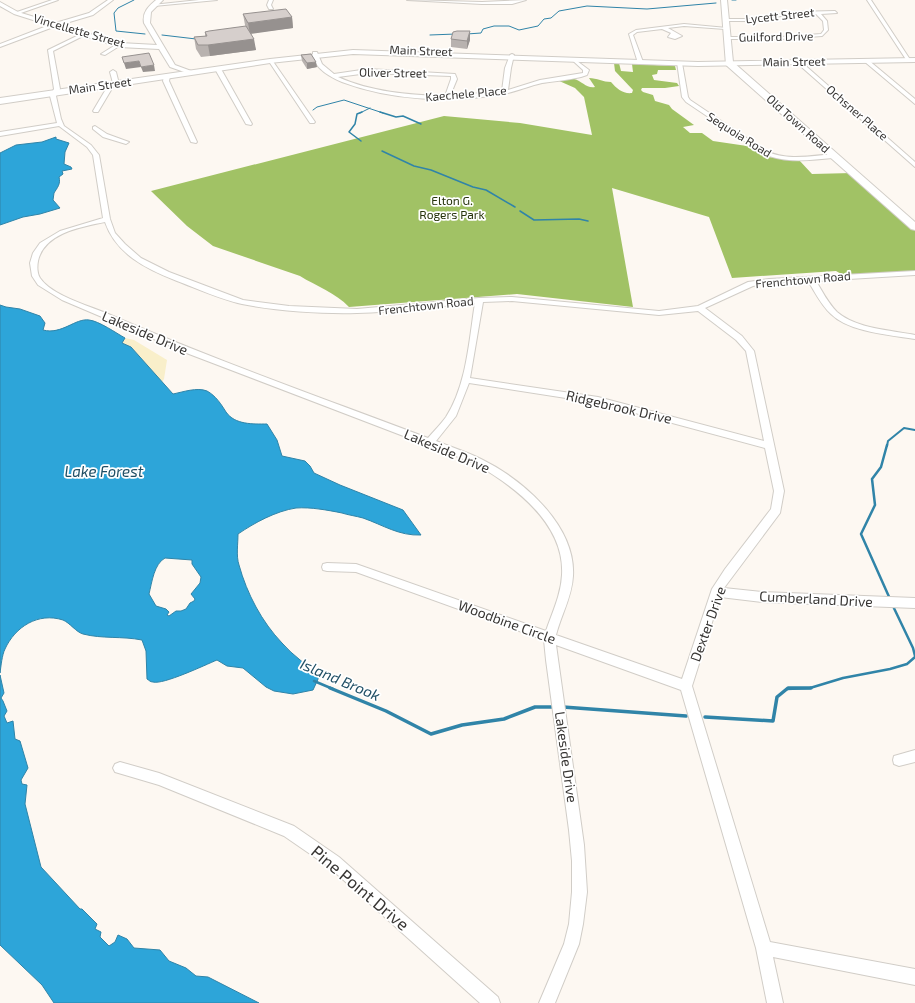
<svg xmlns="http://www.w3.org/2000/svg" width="915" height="1003" font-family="'Exo 2',sans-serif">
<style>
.forest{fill:#a1c265}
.sand{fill:#f9efca}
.water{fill:#2da5d9;stroke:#3084a8;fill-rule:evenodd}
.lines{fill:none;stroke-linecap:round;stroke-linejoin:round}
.stream-far4{stroke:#3084a8;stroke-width:1}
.stream-far3{stroke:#3084a8;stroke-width:1.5}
.stream-far2{stroke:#3084a8;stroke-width:2}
.stream-far1{stroke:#3084a8;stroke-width:2.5}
.stream{stroke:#3084a8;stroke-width:3.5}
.minor-casing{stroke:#d1cdc7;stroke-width:2}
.tertiary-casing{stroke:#d1cdc7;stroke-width:2}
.secondary-casing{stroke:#d1cdc7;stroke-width:2}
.primary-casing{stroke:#d1cdc7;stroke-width:2}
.minor{fill:#fff;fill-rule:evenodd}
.tertiary{fill:#fff;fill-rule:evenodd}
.secondary{fill:#fff;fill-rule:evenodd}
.primary{fill:#fff;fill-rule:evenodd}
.wall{fill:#b8b2af}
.shaded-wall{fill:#96918f}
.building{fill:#d6cfcc;stroke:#96918f}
.labels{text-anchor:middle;stroke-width:3.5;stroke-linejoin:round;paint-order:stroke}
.far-street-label{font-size:12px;fill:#383634;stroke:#fff}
.far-park-label{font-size:12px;fill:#27340c;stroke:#fff}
.street-label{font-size:14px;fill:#383634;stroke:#fff}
.water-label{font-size:15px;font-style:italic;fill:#204f65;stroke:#fff}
.near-street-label{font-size:17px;fill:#383634;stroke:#fff}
</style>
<rect width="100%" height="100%" fill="#fdf8f2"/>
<path class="forest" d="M614 63H619L621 71 633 72 632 64 675 66 676 70H658L657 74 652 75 654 80 677 83 679 86 665 88H642L641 90 643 92 653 95 655 101 669 105 672 109 694 125 683 127 690 133H702L713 141 747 146 768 157 799 160 812 174 852 173 915 227V271L843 275 836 271 732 278 709 217 612 188 633 307 517 294 349 307C336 293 316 286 300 276L213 246 187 226 151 191 444 116 520 123 592 135 584 97 575 88 557 80C562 80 569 78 574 79 582 81 587 89 595 87L589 78C597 78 603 82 611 82 617 89 623 94 632 93L633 90 615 71Z"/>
<path class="sand" d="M125 338 134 340 167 360 164 379 162 382 131 347 122 343Z"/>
<path class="water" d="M56 137V139L69 143 65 152 64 164 71 167 72 169 62 171 63 174 59 177C61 184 57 188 54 193L53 200 60 208 40 214 23 217 0 225V153L16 145 42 142Z
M0 305 6 307 20 309 40 316 45 323 43 330C62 335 75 318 89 320 99 321 116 333 125 338L122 343 131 347 173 394C183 392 197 387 207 391 216 396 221 404 226 412 235 425 253 424 267 424L277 440 282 456 305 461 310 466 314 473 340 485 403 510 421 535C399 536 383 525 363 518 356 516 348 515 342 513 327 510 311 507 296 508 276 511 254 523 238 534 238 544 236 556 239 565 247 594 262 622 282 643 293 656 307 664 319 677L313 690 293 694 274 691 266 687 243 668 227 666 217 660C205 665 163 685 153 682 150 682 149 680 147 679L146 651 142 640C122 636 102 639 83 634 76 632 70 623 63 620 38 612 15 627 5 649 2 655 1 666 0 673ZM165 558 192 560V564L201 577 200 583 191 594 195 599 194 601 190 603 186 609 181 611H176L169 616 167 615 169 612 166 609 156 606 149 594C152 582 154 564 165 558Z
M0 675 4 693 1 698 3 701 7 711 4 716 7 723 13 721 15 739 20 741 28 768 21 780 22 784 27 785 25 804 41 867 80 909H82L97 924 95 929 101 932 100 937 109 946 115 942 118 935 127 939 134 948 160 950 169 961 186 968 196 976 208 977 259 1003H54L42 985 0 945Z"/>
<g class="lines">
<path class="stream-far4" d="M134 0 118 8 114 13 116 31 145 34
M732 0H736
M467 34 481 33 483 29 494 26H509L519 30 538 26 544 19 551 18 559 11 587 6 647 9 716 3
M162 35 196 39
M430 35 456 34
M313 110 317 107 344 100 383 113
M360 113 370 108"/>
<path class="stream-far3" d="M380 112 396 117 403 116 421 124
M361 141 349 132 355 124 357 114 362 112
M382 151 414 166 431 170 473 187 486 190 515 207
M520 211 534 220 579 219 588 221"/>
<path class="stream-far2" d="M887 446 888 441 904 428 915 430"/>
<path class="stream-far1" d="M887 445 881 467 872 479 875 505 861 534 890 599
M892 604 913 648 915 656
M314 681 333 689
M787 689 810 688 843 678 890 669 907 664 915 657"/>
<path class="stream" d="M330 688 386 711 431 734 462 725 504 719 535 707H556
M563 707 686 716
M705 717 773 721 777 697 788 688H811"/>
<g class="minor-casing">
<path id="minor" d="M52 0H58L18 14 14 13Z
M108 0H113L93 15 56 26 0 47V44L52 24 89 13Z
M199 0H217L154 6 152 5Z
M269 0H273L271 5 273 9H269L267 5Z
M407 0 482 2 526 0 512 4H482Z
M867 0H871L911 61H907Z
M835 11 837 13 821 14 827 21 828 30 822 36 781 39H726L724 38 726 37H781L821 34 824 30 823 21 816 14H793L751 21H725L723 20 725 19H751L793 12Z
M684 24 727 28 725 29 684 26 668 28 682 36 675 39 668 37 671 33 662 29 637 32 633 35 643 62 638 63 629 34 636 30Z
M83 33 87 34 53 51 60 89 56 96 61 119 64 126 91 145 99 155 110 219 115 233 125 244 141 258 169 272 243 300 289 306 357 309 479 298 512 297 659 311 698 306 748 282 769 279 915 271V275L816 281C822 291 828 303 837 312 857 329 890 330 915 335V339C890 335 849 332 831 314 821 305 815 292 808 281L769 283 753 286 705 308 742 336 754 351 784 491 780 513 724 588 762 592 915 598V608L762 602 720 597 692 686 770 942 915 969V985L773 957 783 1003H767L756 948 681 690 556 645 584 845 587 892 583 924 579 944 555 1003H539L564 944 569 924 572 892V861L569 830 546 660 544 640 356 572 327 571 323 570 322 567 323 564 327 563 356 564 546 631C552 613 561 595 562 575 565 523 514 486 474 463L189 354 62 300 38 285 32 276 30 263 33 253 40 243 60 231 103 218 93 155 87 147 59 126 0 136V132L57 123 50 96 54 89 48 50ZM105 222C116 254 146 269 177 281 198 289 220 299 242 304 276 311 323 314 357 313 396 312 436 306 475 303 469 340 467 384 446 417 441 424 434 431 428 438 320 397 212 359 106 313 89 306 51 295 40 278 37 274 37 266 38 261 44 233 81 227 105 222ZM512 301 659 315 698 311 736 340 746 351 764 441 598 397 470 378 483 302ZM469 383 598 403 765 448 774 491 771 509 725 569 712 589 682 679 556 635C561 615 572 597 573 576 576 525 522 479 481 459 467 452 451 447 436 441L456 416Z
M117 44 121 45 105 55 101 54Z
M313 52H317L322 64 334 74 368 69 455 74 457 79 450 96 502 91 505 68 510 55 512 54 514 55 511 68 508 90 540 80 583 73V70L571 59 573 58 589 70 587 75 581 77C568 80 555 81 542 83 529 86 517 91 504 94 451 103 393 101 342 82 330 77 312 67 313 52ZM368 73 451 76V79L445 96C409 95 371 92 338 77Z
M867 59 915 99V104L865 62V60Z
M268 60H272L315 122 314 123H310Z
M799 60 915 162V167L797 63 796 62Z
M677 62 682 63 688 97 690 100 766 151C787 161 811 156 833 154L836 156 833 158C809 160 784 164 762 153L686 102 682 97Z
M218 67 221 69 252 124 251 125 246 124 215 69Z
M113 70 116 72 119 84 114 85 98 112H94L93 111 109 84 113 83 110 72Z
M167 74 170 76 169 81 197 142 196 143 191 142 163 81 164 76Z
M95 126 107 134 129 142 126 144 103 137 93 129V127Z
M915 750V762L899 766 894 764 893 760 894 756Z
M120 762 159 773 294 826 339 857 498 997 500 1003H480L329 867 284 836 159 785 115 772 113 768 115 764Z"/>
</g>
<g class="tertiary-casing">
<path id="tertiary" d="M156 0H163L151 12 150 23 175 65 194 72V74H190L170 67 159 49 119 47 14 14 0 6V2L18 12 120 43 157 45 144 23C142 12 149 6 156 0Z"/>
</g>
<g class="secondary-casing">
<path id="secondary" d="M721 0H727L733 62 915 222V230L911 229 726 65Z"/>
</g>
<g class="primary-casing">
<path id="primary" d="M353 50 698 62 915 58V62L698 66 353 54 270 63 0 104V98L270 59Z"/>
</g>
<use href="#minor" class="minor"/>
<use href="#tertiary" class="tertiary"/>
<use href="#secondary" class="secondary"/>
<use href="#primary" class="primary"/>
</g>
<path class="wall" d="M243 14 292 17 293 28 251 33 256 50 210 56 201 57 196 49 194 37 205 36V32L246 27 245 25Z
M451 39 470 40 467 49 451 47Z
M301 55 317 67 307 69 302 61Z"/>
<path class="shaded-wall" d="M292 17 293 28 250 34 248 23Z
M470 31V40L467 49V41Z
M254 39 256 50 210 56 208 45Z
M139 61 141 67 126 69 124 63Z
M316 62 317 67 307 69V63Z
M154 65 155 71 143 72 141 67Z"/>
<path class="building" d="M286 9 292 17 248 23 243 14Z
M246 26 254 39 208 45H198L194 37 207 36 205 32 209 31Z
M457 31H470L467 41 451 39 453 32Z
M149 53 154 65 141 67 139 61 124 63 122 57Z
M311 54 316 62 307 63 301 55Z"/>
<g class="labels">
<g class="far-street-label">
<text transform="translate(780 16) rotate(-6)" y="4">Lycett Street</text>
<text transform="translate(79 31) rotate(16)" y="4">Vincellette Street</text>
<text transform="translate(776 37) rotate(-1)" y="4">Guilford Drive</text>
<text transform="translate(421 51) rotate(2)" y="4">Main Street</text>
<text transform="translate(794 62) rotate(-1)" y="4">Main Street</text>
<text transform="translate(393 73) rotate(1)" y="4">Oliver Street</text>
<text transform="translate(100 86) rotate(-8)" y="4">Main Street</text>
<text transform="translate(466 94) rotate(-5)" y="4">Kaechele Place</text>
<text transform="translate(857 113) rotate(41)" y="4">Ochsner Place</text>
<text transform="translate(798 124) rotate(42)" y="4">Old Town Road</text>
<text transform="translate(739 135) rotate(32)" y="4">Sequoia Road</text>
<text transform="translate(803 280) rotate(-5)" y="4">Frenchtown Road</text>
<text transform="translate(426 306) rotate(-6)" y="4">Frenchtown Road</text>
</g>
<g class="far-park-label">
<text x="452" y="205">Elton G.<tspan x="452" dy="14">Rogers Park</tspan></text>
</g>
<g class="street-label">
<text transform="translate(145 333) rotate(23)" y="5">Lakeside Drive</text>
<text transform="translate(619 407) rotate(13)" y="5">Ridgebrook Drive</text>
<text transform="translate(447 451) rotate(23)" y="5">Lakeside Drive</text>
<text transform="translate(816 599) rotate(3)" y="5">Cumberland Drive</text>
<text transform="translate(507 622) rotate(20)" y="5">Woodbine Circle</text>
<text transform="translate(708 624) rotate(-70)" y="5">Dexter Drive</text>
<text transform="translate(566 757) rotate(82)" y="5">Lakeside Drive</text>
</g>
<g class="water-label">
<text x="104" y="477">Lake Forest</text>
<text transform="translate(340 680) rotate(23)" y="5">Island Brook</text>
</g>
<g class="near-street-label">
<text transform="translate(360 888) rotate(40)" y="6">Pine Point Drive</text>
</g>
</g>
</svg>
